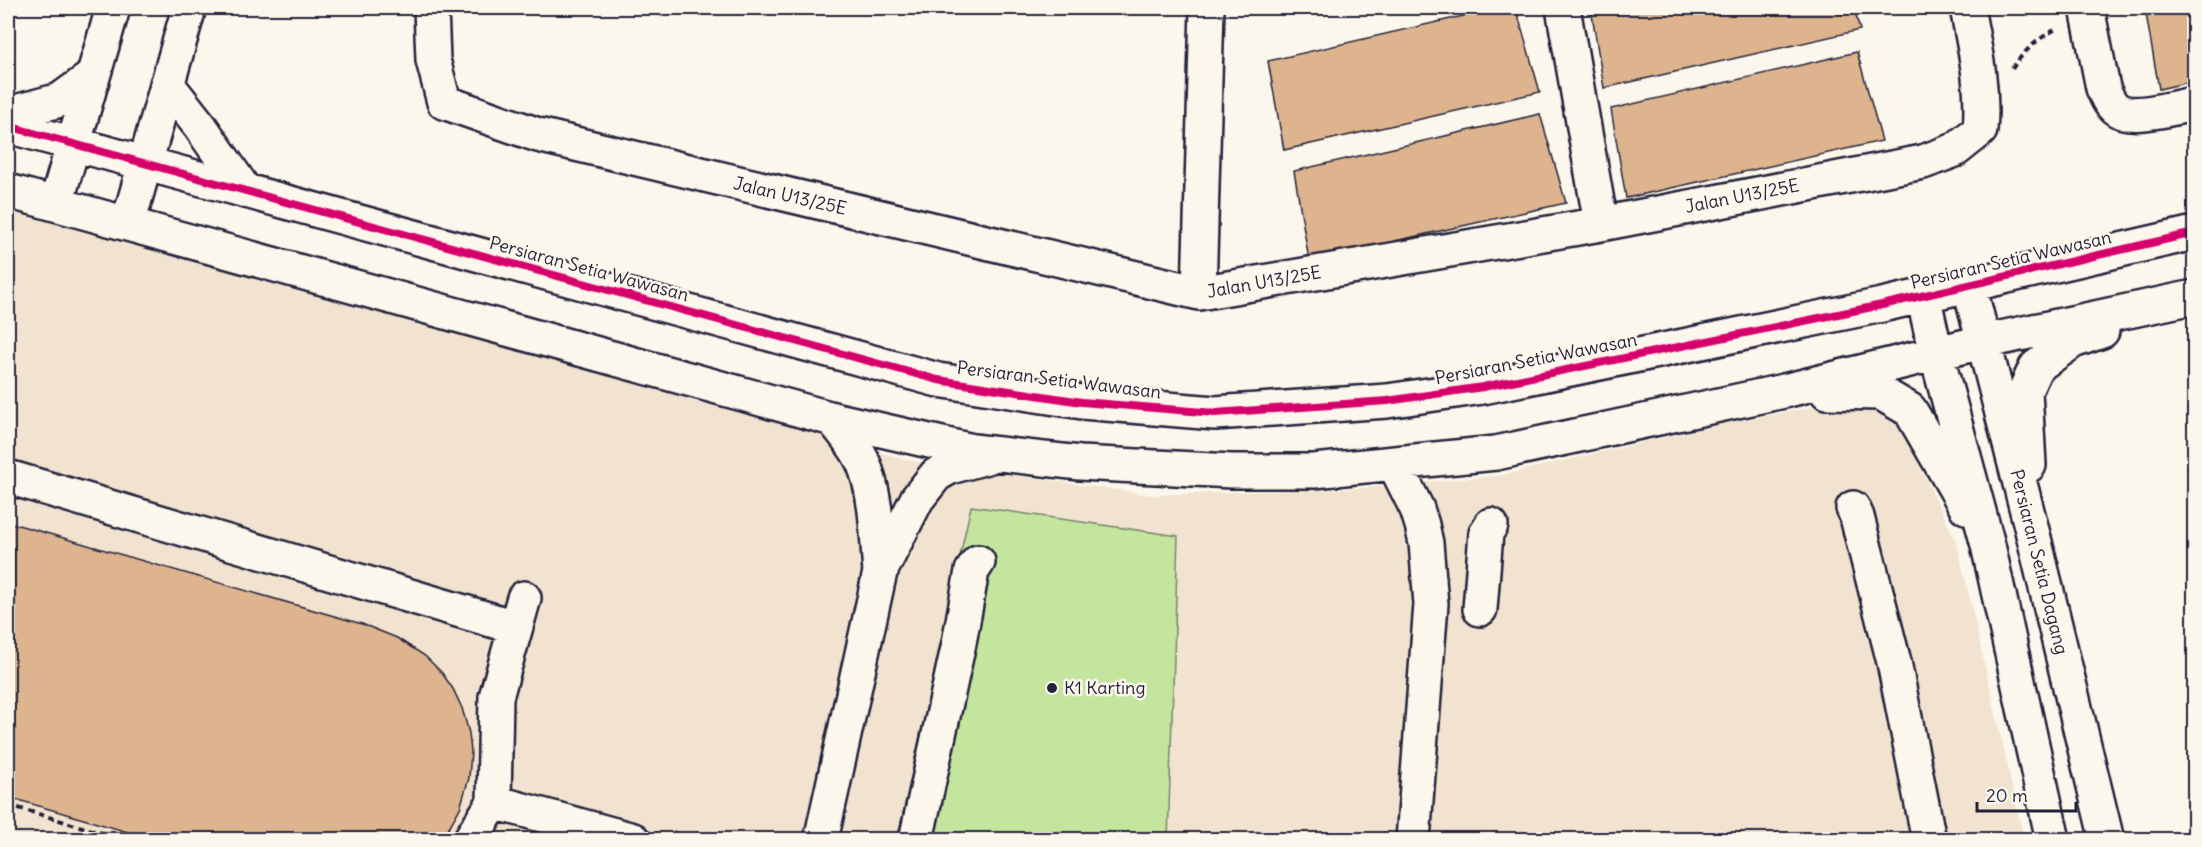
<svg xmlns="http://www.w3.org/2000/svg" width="2202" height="847" font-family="Delius,sans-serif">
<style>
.built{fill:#f2e3d0}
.green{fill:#c4e59e;stroke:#73846c;stroke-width:1.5}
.building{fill:#ddb48e;stroke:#22223b;stroke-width:1.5}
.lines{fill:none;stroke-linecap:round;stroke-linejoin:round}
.minor-casing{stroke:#22223b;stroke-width:38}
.path{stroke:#22223b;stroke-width:4;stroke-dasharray:6 4.5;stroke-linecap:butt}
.minor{stroke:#fbf7ec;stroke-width:33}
.cycleway-casing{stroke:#fbf7ec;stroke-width:11}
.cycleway{stroke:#d6006c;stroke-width:8}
.poi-dot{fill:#22223b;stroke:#fbf7ec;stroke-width:2}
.labels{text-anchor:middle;stroke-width:5;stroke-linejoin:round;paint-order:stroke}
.street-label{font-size:18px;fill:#22223b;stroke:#fbf7ec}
.poi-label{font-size:18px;fill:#22223b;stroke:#fbf7ec;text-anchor:start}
</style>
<rect width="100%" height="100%" fill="#fbf7ec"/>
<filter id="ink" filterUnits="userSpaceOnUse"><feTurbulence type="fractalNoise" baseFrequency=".0167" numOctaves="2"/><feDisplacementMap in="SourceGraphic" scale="12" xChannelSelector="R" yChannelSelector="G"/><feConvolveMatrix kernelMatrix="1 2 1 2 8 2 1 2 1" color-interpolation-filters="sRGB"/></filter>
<g filter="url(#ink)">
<path class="built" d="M8 211 110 237 908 460 1152 495 1365 488 1503 475 1721 424 1813 407 1880 409 1897 420 1957 543 2024 839H8Z"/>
<path class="green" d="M971 506 1178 536 1168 839 897 840Z"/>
<path class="building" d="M1498 8H1516L1540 92 1284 150 1268 61Z
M1591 8H1854L1860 30 1604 88Z
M2145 8H2194V81L2159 89Z
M1857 52 1882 141 1626 198 1611 109Z
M1540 114 1566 203 1309 260 1294 171Z
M8 522 362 624 397 638 425 656 442 673 453 689 462 708 469 733 471 752 469 778 460 808 448 829 440 840H155L8 797Z"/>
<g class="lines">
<g class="minor-casing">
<path id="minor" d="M431 8 433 60 444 102 538 135 1199 293 1601 224 1923 162 1955 150 1980 130C1984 88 1975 49 1967 8
M1563 8 1601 224
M2087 8 2103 88C2106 95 2109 103 2115 108 2130 121 2176 107 2194 104
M167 84 200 126 245 191
M8 114 60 100 93 76
M8 126 938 380 1082 402 1215 413 1387 401 1483 387 1882 305 2194 233
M8 191 833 419 973 451 1080 463 1232 471H1314L1496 453 1784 391 1982 342 2194 297
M56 204 113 8
M128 224 189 8
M1969 285 2034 538 2107 840
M1199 293 1207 8
M1923 295 1936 353 1988 545 2053 840
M1827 392 1881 393 1910 410 1966 507
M833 419C845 435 860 451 866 470 877 502 877 538 880 572
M1394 463 1417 509 1422 525 1426 543 1431 604 1413 840
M2029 465 2025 391 2036 367 2073 341 2102 331
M8 477 515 627
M1853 508 1857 517 1894 662 1929 840
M1480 609 1486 533 1491 525
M494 802 633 840
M470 840 494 802 496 697 524 598
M821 840 880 572 917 499 936 475 950 467 990 456
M916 840 959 643 972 571 978 562"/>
</g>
<path class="path" d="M2012 69C2021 54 2040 36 2057 29
M8 805 126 840"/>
<use href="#minor" class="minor"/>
<g class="cycleway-casing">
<path id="cycleway" d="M8 126 938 380 1082 402 1215 413 1387 401 1483 387 1882 305 2194 233"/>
</g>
<use href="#cycleway" class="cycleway"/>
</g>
</g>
<circle class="poi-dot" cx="1052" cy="688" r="6"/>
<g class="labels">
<g class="street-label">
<text transform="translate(790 196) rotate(13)" y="6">Jalan U13/25E</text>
<text transform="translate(1742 196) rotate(-11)" y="6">Jalan U13/25E</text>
<text transform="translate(2011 260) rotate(-13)" y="6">Persiaran Setia Wawasan</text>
<text transform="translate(589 269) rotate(15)" y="6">Persiaran Setia Wawasan</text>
<text transform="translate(1264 282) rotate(-10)" y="6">Jalan U13/25E</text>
<text transform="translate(1536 359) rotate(-11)" y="6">Persiaran Setia Wawasan</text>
<text transform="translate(1059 380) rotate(7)" y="6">Persiaran Setia Wawasan</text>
<text transform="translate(2039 562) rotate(76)" y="6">Persiaran Setia Dagang</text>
</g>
<g class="poi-label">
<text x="1064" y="694">K1 Karting</text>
</g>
</g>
<rect width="2202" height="847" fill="none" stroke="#fbf7ec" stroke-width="30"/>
<rect x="15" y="15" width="2172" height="817" fill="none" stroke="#22223b" stroke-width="2" filter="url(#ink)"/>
<path d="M1977 802v9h99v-9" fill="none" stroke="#22223b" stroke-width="3"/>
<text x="1986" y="802" font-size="18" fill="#22223b" stroke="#fbf7ec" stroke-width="4.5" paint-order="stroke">20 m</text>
</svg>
